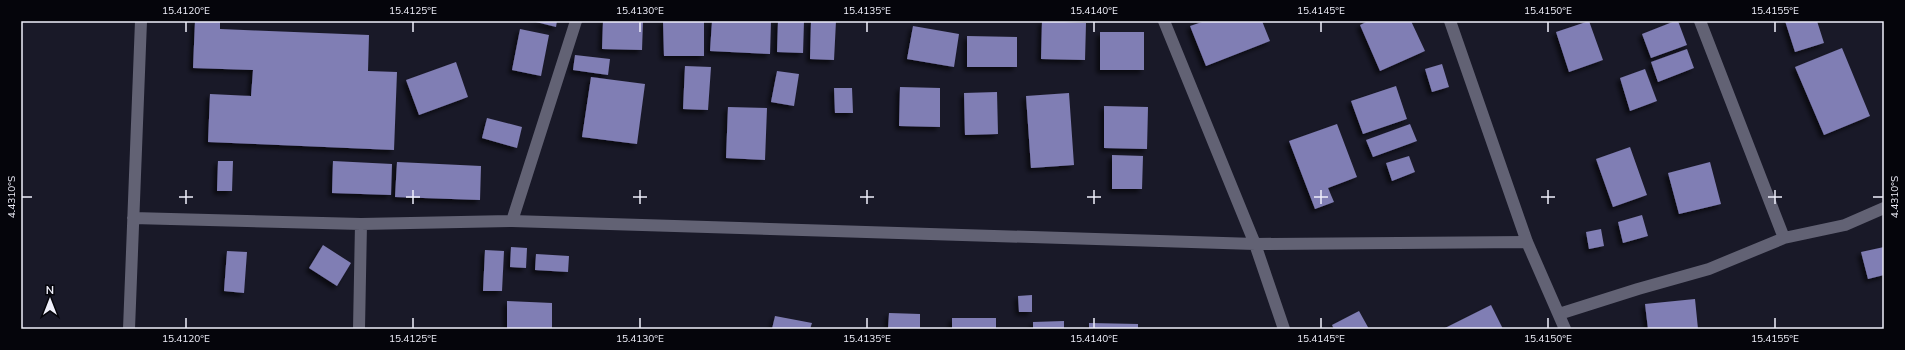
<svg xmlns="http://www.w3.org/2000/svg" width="1905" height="350" font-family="Mulish,sans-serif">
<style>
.building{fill:#807eb4;filter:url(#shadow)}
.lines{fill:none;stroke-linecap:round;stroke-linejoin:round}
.street{stroke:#626274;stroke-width:12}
.ticks{fill:none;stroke:#f0f0fb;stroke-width:1.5}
.neatline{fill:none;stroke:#f0f0fb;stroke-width:1.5}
.ticks-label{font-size:10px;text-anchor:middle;fill:#f0f0fb}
</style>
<defs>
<filter id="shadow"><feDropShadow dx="-3.5" dy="3.5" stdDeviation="2" flood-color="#0009"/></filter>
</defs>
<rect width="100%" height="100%" fill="#191928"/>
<path class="building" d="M195 21H220V29L369 35 368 71 397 72 394 150 208 142 210 94 251 96 253 70 193 68Z
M532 21H557L556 27Z
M603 21H643L642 50 602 49Z
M663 21H704V56H664Z
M712 21H771L770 54 710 51Z
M778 21H804L803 53 777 52Z
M811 21H836L834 60 810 59Z
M1042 21 1086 23 1085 60 1041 59Z
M1205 21H1262L1270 41 1206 66 1190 26Z
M1368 21H1411L1425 51 1380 71 1360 25Z
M1589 21 1603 60 1569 72 1556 32Z
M1675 21H1678L1687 45 1651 58 1642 34Z
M1785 21H1817L1824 43 1795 52Z
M913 26 959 34 954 67 907 59Z
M520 29 549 35 541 76 512 70Z
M1100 32H1144V70H1100Z
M967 36 1017 37V67H967Z
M1842 48 1870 116 1824 135 1795 67Z
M1687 49 1694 68 1658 82 1651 62Z
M575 55 610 59 608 75 573 70Z
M456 62 468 97 419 115 406 80Z
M1442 64 1449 87 1432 92 1425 69Z
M685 66 711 67 708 110 683 109Z
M1645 69 1657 101 1630 111 1620 78Z
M777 71 799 74 794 106 771 102Z
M591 77 645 84 637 144 582 137Z
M1396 86 1407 119 1363 134 1351 101Z
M900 87 940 88V127L899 126Z
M834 88H852L853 113H835Z
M997 92 998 134 965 135 964 93Z
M1069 93 1074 165 1031 168 1026 96Z
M1104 106 1148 107 1147 149 1104 148Z
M728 107 767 108 765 160 726 158Z
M487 118 522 127 517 148 482 138Z
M1337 124 1357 177 1328 188 1334 202 1315 209 1289 141Z
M1410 124 1417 141 1373 157 1366 140Z
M1630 147 1647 195 1613 207 1596 159Z
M1112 155 1143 156 1142 189H1112Z
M1409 156 1415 172 1392 181 1386 163Z
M218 161H233L232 191H217Z
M333 161 392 164 391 195 332 193Z
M397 162 481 166 480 200 395 197Z
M1710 162 1721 204 1679 214 1668 173Z
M1642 215 1648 236 1623 243 1618 222Z
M1601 229 1604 246 1589 249 1586 232Z
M323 245 351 263 337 286 309 268Z
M511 247 527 248 526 268 510 267Z
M1884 247V275L1868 279 1861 252Z
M485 250 504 251 502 291H483Z
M227 251 247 252 244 293 224 291Z
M536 254 569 256 568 272 535 270Z
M1032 295V312H1019L1018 296Z
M1695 299 1698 329H1648L1645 304Z
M507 301 552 303V329H507Z
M1491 305 1503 329H1443Z
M1359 311 1369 329H1334L1332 325Z
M889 313 920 314V329H888Z
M775 316 812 323 810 329H772Z
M952 318H996V329H952Z
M1064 321V329H1033V322Z
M1089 323 1138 324V329H1089Z"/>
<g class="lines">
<path class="street" d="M1164 21 1255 244 1284 329
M1450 21 1527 242 1565 329
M1700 21 1784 238
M133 218 361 224 512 221 1255 244 1527 242
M512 221 576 21
M1559 314 1638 289 1709 269 1784 238 1845 225 1884 208
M129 329 141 21
M359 329 361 224"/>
</g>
<path class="ticks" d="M186 22V32M413 22V32M640 22V32M867 22V32M1094 22V32M1321 22V32M1548 22V32M1775 22V32M186 190V204M413 190V204M640 190V204M867 190V204M1094 190V204M1321 190V204M1548 190V204M1775 190V204M22 197H32M179 197H193M406 197H420M633 197H647M860 197H874M1087 197H1101M1314 197H1328M1541 197H1555M1768 197H1782M1873 197H1883M186 318V328M413 318V328M640 318V328M867 318V328M1094 318V328M1321 318V328M1548 318V328M1775 318V328"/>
<rect width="1905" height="350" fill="none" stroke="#05050b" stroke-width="44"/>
<g transform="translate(50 300)" stroke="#05050b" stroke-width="3" paint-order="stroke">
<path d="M0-3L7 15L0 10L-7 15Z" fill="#f0f0fb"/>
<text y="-6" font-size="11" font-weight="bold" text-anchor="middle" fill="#f0f0fb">N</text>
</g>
<rect x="22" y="22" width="1861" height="306" class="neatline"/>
<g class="ticks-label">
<text x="186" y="14">15.4120°E</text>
<text x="413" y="14">15.4125°E</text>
<text x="640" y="14">15.4130°E</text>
<text x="867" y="14">15.4135°E</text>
<text x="1094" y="14">15.4140°E</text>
<text x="1321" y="14">15.4145°E</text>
<text x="1548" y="14">15.4150°E</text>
<text x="1775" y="14">15.4155°E</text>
<text transform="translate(11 197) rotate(-90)" y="4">4.4310°S</text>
<text transform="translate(1894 197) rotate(-90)" y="4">4.4310°S</text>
<text x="186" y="342">15.4120°E</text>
<text x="413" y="342">15.4125°E</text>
<text x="640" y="342">15.4130°E</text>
<text x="867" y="342">15.4135°E</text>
<text x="1094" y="342">15.4140°E</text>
<text x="1321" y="342">15.4145°E</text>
<text x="1548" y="342">15.4150°E</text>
<text x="1775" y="342">15.4155°E</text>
</g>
</svg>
